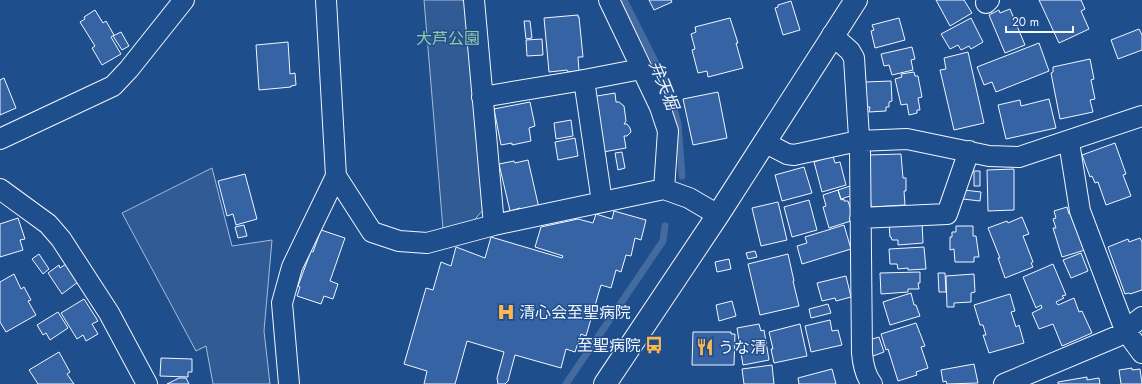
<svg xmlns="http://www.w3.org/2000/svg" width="1142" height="384" font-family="Jost,'Noto Sans JP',sans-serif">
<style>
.built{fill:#305b95;stroke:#a8bbd7}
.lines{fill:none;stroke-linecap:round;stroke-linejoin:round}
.stream{stroke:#446ba0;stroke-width:7}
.building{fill:#3563a3;stroke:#f2f6ff}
.minor-casing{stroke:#f2f6ff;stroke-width:22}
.tertiary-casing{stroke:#f2f6ff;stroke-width:24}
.minor{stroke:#1f4e8c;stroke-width:20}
.tertiary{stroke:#1f4e8c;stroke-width:22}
.labels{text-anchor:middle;stroke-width:3;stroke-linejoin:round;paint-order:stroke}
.park-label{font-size:16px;fill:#97c8a6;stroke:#1f4e8c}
.poi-label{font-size:16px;fill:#f2f6ff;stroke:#1f4e8c;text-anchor:start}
.water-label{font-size:17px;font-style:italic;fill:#f2f6ff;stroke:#1f4e8c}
</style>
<rect width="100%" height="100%" fill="#1f4e8c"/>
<path class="built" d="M424 0H462L466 3 483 210 470 225 443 229Z
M212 168 232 246 272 240 264 331 270 384H213L206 346 196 351 122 213Z"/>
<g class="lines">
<path class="stream" d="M624 0 666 83 678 123 682 176
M566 384 663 241 665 226"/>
</g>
<path class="building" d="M649 0H671L672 2 654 10Z
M936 0H964L972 13 950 26Z
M1039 0H1081L1085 9 1081 11 1089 29 1059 43Z
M791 1 800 30 783 35 775 8 778 7V5Z
M1010 9 1025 45 1005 53 989 15 999 10 1000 13Z
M95 10 103 23 106 21 114 35 111 37 121 54 102 65 92 48 95 46 80 22 85 19 84 17Z
M578 15V17H579L583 57H578L579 71 568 72 567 70 549 72 544 18Z
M730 18 738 43H736L743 68 708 77 707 71 698 73 692 50 695 49 691 34 696 32 695 27Z
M899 18 905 40 875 48 871 31 874 30 872 25Z
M971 18 983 42 971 49 969 46 961 50 958 45 950 49 941 34Z
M524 21H530L532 38 526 39Z
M1139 29 1142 35V50L1118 59 1111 40Z
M121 32 129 46 122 50 113 36Z
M542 39 543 55 527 56 526 40Z
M288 42 290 74 295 73 296 85 291 86V87L259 90 256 45Z
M1039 43 1049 71 996 92 992 82 984 85 977 67Z
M912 47 915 59 911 60 913 70 892 75 889 65 884 66 881 54Z
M968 52 984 123 954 130 940 70 946 69 944 58Z
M1090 59 1094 79 1091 80 1095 99 1090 100 1093 112 1060 119 1051 73 1053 72V67Z
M914 72 915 76H918L922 97 918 98 920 110H917V113L909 115 907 104 901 105 895 79 902 77 901 74Z
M4 78 16 108 0 115V80Z
M891 81 892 101 889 102V107H886V111L869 112 870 107H866L865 82Z
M718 92 727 138 693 145 683 99Z
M615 93 616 102H619L624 106 626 121 624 124H627L630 128 631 132 627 136H624L626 148 603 152 591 97Z
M1049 99 1056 128 1006 139 998 105 1020 100 1021 106Z
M530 102 535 126 529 128 531 141 512 145V143L501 145 494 109Z
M571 120 573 136 556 139 554 123Z
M575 138 578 156 558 160 555 142Z
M1115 143 1126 174 1123 175 1131 196 1106 205 1098 182 1095 183 1092 176 1090 177 1082 155Z
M622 152 625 168 618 170 615 153Z
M901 154 903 178H906V191H904L905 205 871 207 868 155Z
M833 156 835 163 840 162 846 185 822 192 814 162Z
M528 160 539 208 521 212 520 208 510 211 499 164 514 161 515 163Z
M804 167 812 193 782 201 775 175Z
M1014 169V210L988 211 987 170Z
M974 171H980V186H974Z
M245 174 257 219 236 225 233 214 227 216 218 181Z
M850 186 853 195 841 199 838 190Z
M838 190 841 200 844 199V201H848L854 220 829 228 823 207 826 206 823 195Z
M964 190 981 192 980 201 963 199Z
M809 200 817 230 792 237 784 207Z
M778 202 787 240 761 246 752 208Z
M1067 207 1069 214 1072 213 1085 250 1062 257 1053 228H1056L1053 219 1056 218 1054 211Z
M614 211 646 220 641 240 635 238 631 256 626 255 621 272 616 270 611 288 601 285 586 336 581 334 575 352 566 349 561 368 515 355 508 381 505 384H498L497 378 504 352 467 341 455 384H424L427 371 404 364 426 288 433 290 441 262 451 266 456 247 485 258 491 237 562 258 563 256 535 247 541 227 578 219 593 223 596 214 612 219Z
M1022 217 1029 234 1023 236 1033 262 1031 263 1033 267 1005 278 998 258H1000L988 228 1007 221 1008 223Z
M18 218 25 239 20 240 23 250 0 257V224Z
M922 222 923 243 898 245V240H892L891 237H890L889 223Z
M244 225 247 236 238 238 235 227Z
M844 225 851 249 802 264 797 246 807 243 805 237Z
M956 226H973V236H976L979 257H974V262H955L954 249 950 250V237H952V232H956Z
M321 230 345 238 330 281 338 284 333 299 324 296 321 304 297 296 300 287 298 286 311 251 313 252Z
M1140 238 1142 242V290L1130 294 1129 293 1125 294 1108 247 1128 239 1129 242Z
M924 247 926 269 908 270V268L898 269 897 264H890L889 249Z
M755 251 757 257 748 259 746 253Z
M1081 253 1088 271 1071 278 1063 260Z
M39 254 49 269 43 274 32 259Z
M788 254 794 281H793L799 306 760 315 748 264Z
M729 259 731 269 717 272 715 262Z
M66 264 78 282 62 294 48 273 59 265 60 268Z
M1053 264 1066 295 1062 296 1064 298 1056 302 1058 305 1074 298 1079 312 1082 311 1092 333 1062 346 1053 324 1039 329 1032 313 1042 308 1041 305 1036 308 1023 277Z
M920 272V283H918L919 289H908V292L881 294 880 273Z
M938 273H945L946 292H939Z
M14 274 21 289 24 287 31 300 28 301 36 315 6 332 0 322V282Z
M974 274 975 292 971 293V302L954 303V307H947L946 276Z
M846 276 851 297 836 301 835 298 822 301 817 283Z
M911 293 914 305H916L920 316 890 325 883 302Z
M1010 294 1015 311 1011 312 1016 327 1019 325 1024 343 989 353 983 335H986L983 325H980L974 305Z
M84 299 98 321 92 324 98 334 86 341 83 335 77 339 61 313Z
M732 301 736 316 719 321 716 305Z
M828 304 831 313 811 318 809 309Z
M58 312 68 328 50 340 46 333 43 335 37 325Z
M830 320 832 331 838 330 842 345 811 352 805 326Z
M916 323 925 346 921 347 928 368 916 372 917 375 898 381 888 349 886 350 881 334Z
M759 324 761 331 764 330 769 360 743 365 737 328Z
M800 324 807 356 774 363 771 349H773L769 332Z
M693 332H731V334H735L734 365H692Z
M879 337 884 352 873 356 870 348 869 340Z
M59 352 70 372 67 374 74 384H38L29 370Z
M161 358 192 359V372H188V377L160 376Z
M974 364 978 383 947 384 946 381 943 382 941 370Z
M772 365 774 384H744L742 369Z
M1132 368V370L1140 369 1142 384H1121L1119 370Z
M832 369 836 384H799L798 378Z
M1087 377V380L1099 378 1100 384H1058V382Z
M179 378H186L189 384H167Z"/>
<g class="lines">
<g class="minor-casing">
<path id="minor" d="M326 0 336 176 372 232 399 241 427 243 494 225 664 189 689 198 718 215
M474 0 494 225
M609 0 660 107 668 131 664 189
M986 3 989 0
M832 35 850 51 854 58 860 153 862 353C863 365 865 375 872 384
M584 80 602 202
M482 97 584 80 641 69
M0 139 113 86 129 69 184 0
M764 142 787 154 794 155 858 141 907 139 989 156 1019 157 1142 116
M1069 142 1080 211 1125 330 1142 353
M0 189 48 224 61 239 109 313 147 384
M860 218 947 214 969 151
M289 384 282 303 292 267 336 176
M1004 384 1118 336 1142 317"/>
</g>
<g class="tertiary-casing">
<path id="tertiary" d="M605 384 718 215 856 0"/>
</g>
<use href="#minor" class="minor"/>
<use href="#tertiary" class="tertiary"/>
</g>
<defs>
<g id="hospital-bare" transform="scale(1.38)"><path d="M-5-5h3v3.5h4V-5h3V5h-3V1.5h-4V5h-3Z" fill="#ffb74d" stroke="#1f4e8c" stroke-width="2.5" paint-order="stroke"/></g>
<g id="bus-bare" transform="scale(1.38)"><path d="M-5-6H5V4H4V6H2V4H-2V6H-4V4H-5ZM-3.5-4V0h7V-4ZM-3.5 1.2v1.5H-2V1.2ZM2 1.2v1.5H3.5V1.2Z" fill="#ffb74d" stroke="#1f4e8c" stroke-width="2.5" paint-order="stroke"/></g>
<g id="restaurant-bare" transform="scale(1.38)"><path d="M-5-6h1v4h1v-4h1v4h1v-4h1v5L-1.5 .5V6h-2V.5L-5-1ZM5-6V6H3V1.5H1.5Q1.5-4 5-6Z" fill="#ffb74d" stroke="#1f4e8c" stroke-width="2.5" paint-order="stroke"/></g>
</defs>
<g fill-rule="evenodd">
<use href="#hospital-bare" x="506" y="312"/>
<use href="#bus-bare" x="654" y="345"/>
<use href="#restaurant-bare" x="705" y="347"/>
</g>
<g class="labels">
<g class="park-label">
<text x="448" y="44">大芦公園</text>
</g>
<g class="poi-label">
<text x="519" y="318">清心会至聖病院</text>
<text x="641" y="351" text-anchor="end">至聖病院</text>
<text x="718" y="353">うな清</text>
</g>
<g class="water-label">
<text transform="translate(664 85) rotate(68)" y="6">弁天堀</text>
</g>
</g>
<path d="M1006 26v6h67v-6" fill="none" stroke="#f2f6ff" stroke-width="2"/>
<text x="1012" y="26" font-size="12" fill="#f2f6ff" stroke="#1f4e8c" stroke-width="3" paint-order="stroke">20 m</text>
</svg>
